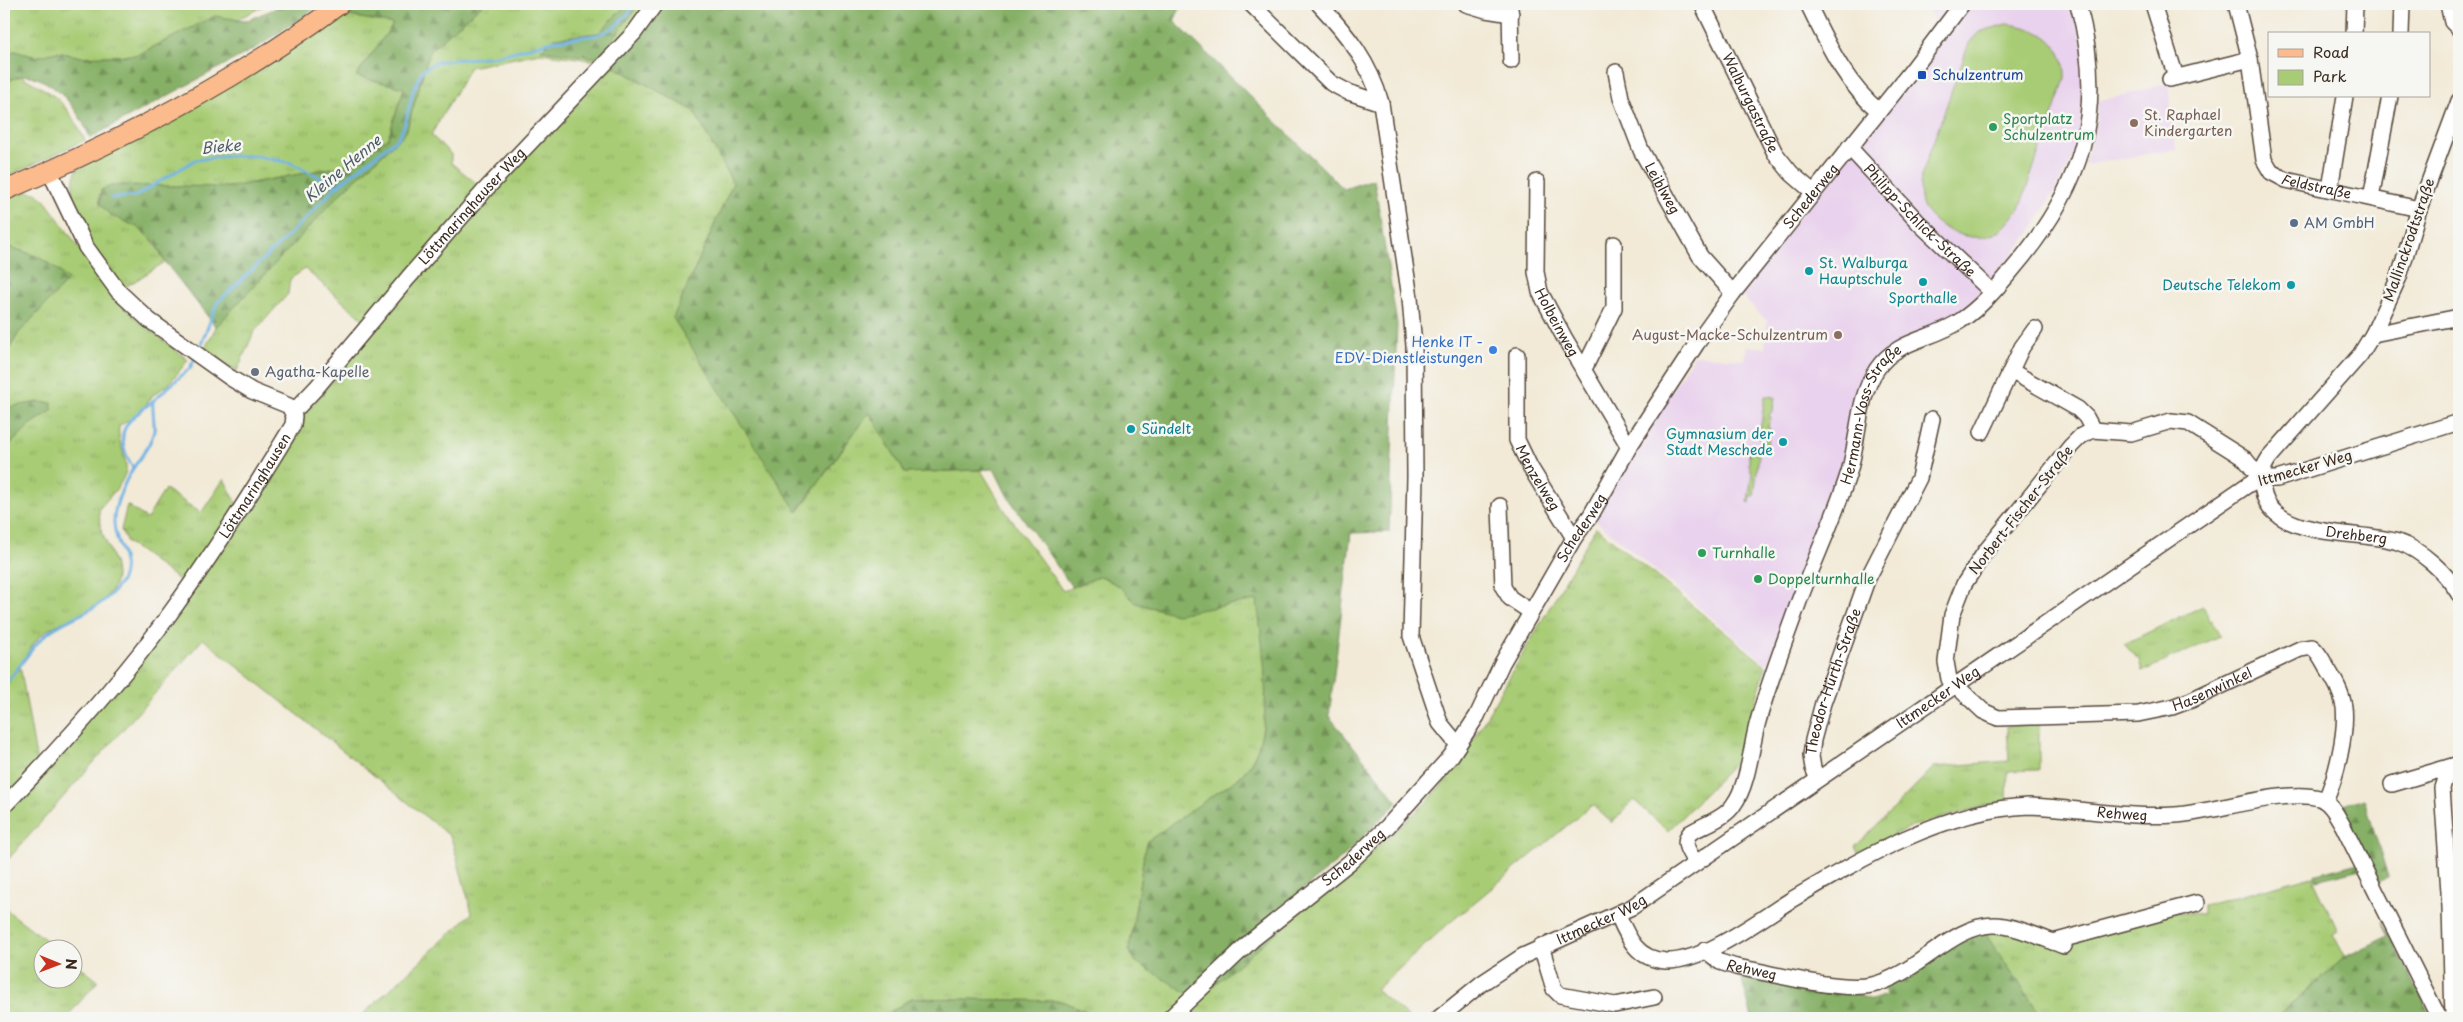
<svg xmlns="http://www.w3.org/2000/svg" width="2463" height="1022" font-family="'Playpen Sans',sans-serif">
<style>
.built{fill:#e9d2ed}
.grass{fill:url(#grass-tufts);stroke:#727b4a}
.forest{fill:url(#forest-firs);stroke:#606d42}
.park{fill:#a8cc75;stroke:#727b4a}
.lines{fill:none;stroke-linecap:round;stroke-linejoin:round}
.stream{stroke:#70b3e5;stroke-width:3}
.minor-casing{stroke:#56473a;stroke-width:18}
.major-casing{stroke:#56473a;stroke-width:21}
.minor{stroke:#fff;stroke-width:15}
.major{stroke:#fbbb8d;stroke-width:19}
.transit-dot{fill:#1a4fb4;stroke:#f6f6f2;stroke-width:2}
.education-dot{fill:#8d6e63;stroke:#f6f6f2;stroke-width:2}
.leisure-dot{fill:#2e9e5b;stroke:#f6f6f2;stroke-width:2}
.service-dot{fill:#5c6f8a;stroke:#f6f6f2;stroke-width:2}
.culture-dot{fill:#0f9aa8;stroke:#f6f6f2;stroke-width:2}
.shop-dot{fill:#3f7fe0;stroke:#f6f6f2;stroke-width:2}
.worship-dot{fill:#6b7280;stroke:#f6f6f2;stroke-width:2}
.labels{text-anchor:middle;stroke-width:5;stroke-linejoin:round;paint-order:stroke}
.transit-label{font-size:14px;fill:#164399;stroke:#f6f6f2;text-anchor:start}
.street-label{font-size:14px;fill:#3b2a1e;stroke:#f6f6f2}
.education-label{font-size:14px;fill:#785e54;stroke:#f6f6f2;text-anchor:start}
.leisure-label{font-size:14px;fill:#27864d;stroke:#f6f6f2;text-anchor:start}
.service-label{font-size:14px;fill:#4e5e75;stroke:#f6f6f2;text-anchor:start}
.culture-label{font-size:14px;fill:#0d838f;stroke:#f6f6f2;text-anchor:start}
.shop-label{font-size:14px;fill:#366cbe;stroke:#f6f6f2;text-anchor:end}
.worship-label{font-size:14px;fill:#5b616d;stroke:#f6f6f2;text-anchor:start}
.water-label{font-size:15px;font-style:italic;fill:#4e5a64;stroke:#f6f6f2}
</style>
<defs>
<pattern id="grass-tufts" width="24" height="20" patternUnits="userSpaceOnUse" patternTransform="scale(1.25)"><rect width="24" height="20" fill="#a8cc75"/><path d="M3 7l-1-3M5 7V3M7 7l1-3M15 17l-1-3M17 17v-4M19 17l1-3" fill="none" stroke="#92af65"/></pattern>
<pattern id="forest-firs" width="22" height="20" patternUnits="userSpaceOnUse" patternTransform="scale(1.25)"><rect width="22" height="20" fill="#86b066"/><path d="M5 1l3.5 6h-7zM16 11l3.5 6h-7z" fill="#6f8f53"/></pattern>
</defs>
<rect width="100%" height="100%" fill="#f6f6f2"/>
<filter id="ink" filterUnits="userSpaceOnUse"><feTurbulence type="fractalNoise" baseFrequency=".02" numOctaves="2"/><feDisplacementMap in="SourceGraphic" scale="10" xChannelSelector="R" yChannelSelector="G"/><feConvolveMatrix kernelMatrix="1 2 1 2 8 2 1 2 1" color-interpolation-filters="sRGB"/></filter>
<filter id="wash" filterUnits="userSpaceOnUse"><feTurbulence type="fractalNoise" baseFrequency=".0096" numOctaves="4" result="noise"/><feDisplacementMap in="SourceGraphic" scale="20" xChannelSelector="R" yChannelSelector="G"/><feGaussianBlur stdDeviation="1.12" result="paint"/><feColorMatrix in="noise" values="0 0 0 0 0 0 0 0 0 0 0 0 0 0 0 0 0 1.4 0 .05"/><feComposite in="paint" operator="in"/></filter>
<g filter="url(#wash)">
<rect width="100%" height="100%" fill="#f2ead7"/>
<path class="built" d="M1926 4H1950L1936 24Z
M1968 4H2073L2084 51 2081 132 2068 168 2029 235 1967 307 1945 323 1906 337 1881 355 1846 467 1768 665 1593 518 1694 355 1745 360 1747 346 1765 348 1767 321 1739 293Z
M2168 83 2176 149 2084 165 2097 116V102Z"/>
<path class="grass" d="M4 4H267L236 20 215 17 137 55 82 57 57 52 36 57 15 51 4 54Z
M483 4H627L599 33 555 38 599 58 639 4H649L606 62 694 111 733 183 673 318 798 512 869 412 905 473 981 470 1004 509 1063 591 1101 576 1119 586 1136 603 1176 614 1258 599C1262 648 1280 739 1240 776 1232 784 1221 790 1212 796 1190 811 1168 827 1146 842L1129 950 1136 962 1218 979 1359 864 1427 802 1451 774 1483 723 1596 527 1766 666 1739 759 1668 831 1634 800 1612 823 1592 805 1447 925 1376 990 1409 1018H1103L1061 1001 912 998 881 1018H359L472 913 451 837 203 639 4 864V814L41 776 192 592 303 416 527 145 605 62 540 53 470 67 431 135 451 154V163L485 190 364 320 305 269 290 279 288 294 254 332 237 371 203 352 216 327 284 252 340 194 406 132 430 50Z
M335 13 394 24 356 75 404 88 388 138 342 166 231 187 114 185 99 195 100 204C112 217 122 218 136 226 151 235 158 248 165 262L124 288C99 256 59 212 77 169L112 150Z
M21 76C60 98 64 100 85 140L4 178V79L8 81Z
M25 191 36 193 44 199 113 295 134 317 188 360 169 384 153 395 140 413 119 426C117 443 125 451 126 465 128 480 108 498 99 509 100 516 99 525 102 532 107 547 116 559 116 576 116 606 65 618 46 631 34 640 28 653 20 665L37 763 4 797V451L31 424 52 411 4 408V359L18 334 68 280C50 261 34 254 9 247L4 232V200Z
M1765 396 1775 397 1773 410 1769 415 1771 418 1768 425 1770 431 1767 447 1760 446 1761 438H1759Z
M1749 452 1759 454 1754 496H1751L1750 503 1748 502 1752 474 1749 465Z
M224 479 238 506 183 583 127 542 121 530 127 505 147 519 165 489 201 513Z
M2203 606 2220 636 2142 672 2139 660 2124 644Z
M2039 724V770L2008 771 2007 800 1913 826 1858 852 1855 847 1934 767 2009 761 2007 726Z
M2312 876 2338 931 2333 934 2345 957 2276 1018H2029L2038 1011 1984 932 1997 930 2072 940 2173 912 2203 914V906Z
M4 908 58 949 42 950V980H72L73 961 98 981 66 1018H4Z"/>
<path class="forest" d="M281 4H321L261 45 90 138C80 112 59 84 31 76 23 74 15 78 8 81L4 79V54L15 51 36 57 57 52 82 57 137 55 215 16 245 21 274 9Z
M348 4H483L430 50 406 132 340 194 216 327 165 262 156 243 137 227 110 215 100 204 101 190 114 185 231 187 342 166 388 138 404 88 356 76 393 24 335 13Z
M627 4H639L599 58 540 50 555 38 599 33Z
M649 4H1182L1174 21 1344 189 1374 179 1397 324 1389 532 1351 533 1329 716 1398 802 1343 857 1276 911 1289 922 1197 999 1136 962 1129 951 1146 842C1168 827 1190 811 1212 796 1221 790 1232 784 1240 777 1280 739 1262 648 1257 600L1176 614 1136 603 1119 586 1101 576 1072 587 1008 497 994 469 905 473 869 412 797 512 673 318 733 183 694 111 606 62Z
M4 232 9 247C34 254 50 261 68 280L18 334 4 359Z
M38 402 52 403V411L31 424 4 451V408Z
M2364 798 2388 877 2376 884 2337 807Z
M2358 863 2361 869 2316 880 2313 875Z
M2382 921 2432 1018H2276L2345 957 2388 936Z
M1984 932 2038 1011 2029 1018H1752L1741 976 1769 973 1852 993 1872 1000 1886 995 1884 987 1948 947Z
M912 998 1061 1001 1103 1018H881Z"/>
<path class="park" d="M2006 24C2040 27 2066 42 2065 79L2019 209C2011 219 2004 231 1991 235 1970 243 1937 229 1925 210 1919 200 1920 187 1921 176L1969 43 1979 32Z"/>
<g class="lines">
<path class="stream" d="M111 198 136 196 195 160 228 156H255L291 163 337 186
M199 350 217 303 288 236 337 186 398 138 405 124 413 91 422 71 434 63 443 61 497 56 556 40 598 35 613 28 629 13 633 4
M133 468C113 434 123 423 152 402
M4 684C21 669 30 646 49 632 74 614 101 612 120 583 133 562 113 542 114 521 114 504 125 481 134 467 141 456 151 445 154 431 155 424 152 410 153 401L190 368 195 358"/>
</g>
</g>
<g filter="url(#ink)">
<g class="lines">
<g class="minor-casing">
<g id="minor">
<path d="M1251 4 1331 83 1348 92 1381 103"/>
<path d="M1319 4C1347 34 1370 63 1381 103L1410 298 1414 346 1415 477 1411 636 1440 723 1458 745"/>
<path d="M1466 4 1486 10 1511 14"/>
<path d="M1510 4 1511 61"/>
<path id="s1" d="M1702 4 1775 153 1791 173 1813 192"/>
<path d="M1808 4C1827 42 1845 84 1879 111"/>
<path d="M2153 4 2176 77"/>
<path id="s2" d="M2236 4 2250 59 2264 160 2271 172 2286 180 2419 209"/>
<path d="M2448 4 2452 22 2459 29"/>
<path d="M2354 34 2355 4"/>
<path d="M2401 34 2402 4"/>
<path id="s3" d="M1616 72 1621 98 1641 150 1700 256 1733 293"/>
<path d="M2170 79 2250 59"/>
<path id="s4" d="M2459 101 2419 209 2399 277 2373 334 2360 355 2269 458C2262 468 2260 480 2263 491 2272 540 2361 530 2398 542 2422 550 2447 574 2459 594"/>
<path id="s5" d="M1849 147 1919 223 1992 292"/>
<path id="s6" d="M1537 182 1536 272 1540 292 1564 337 1629 447"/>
<path d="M2330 189 2345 96"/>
<path d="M2371 198 2390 96"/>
<path d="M2373 334 2459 317"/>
<path id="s7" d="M1517 355V440L1530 467 1574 538"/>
<path d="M1584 369 1614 308V244"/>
<path d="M2011 371 2078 409 2086 417 2093 430 2131 433 2171 421 2188 423 2245 459 2261 479"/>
<path id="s8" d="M292 409 299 406 317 387 408 278 485 190 634 33 655 4"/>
<path id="s9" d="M2093 430 2081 436 2071 446 1985 552 1964 584 1952 615 1946 662 1949 679 1983 711 1998 718 2138 714 2172 707 2191 700 2300 649 2312 647C2319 652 2323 661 2327 668 2335 681 2342 693 2344 707 2347 732 2336 779 2325 801"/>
<path d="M1982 432 2022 347 2035 329"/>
<path d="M1500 506 1503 587 1510 598 1531 612"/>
<path id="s10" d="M1818 779 1813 768 1811 756 1813 740 1823 703 1867 580 1919 478 1932 419"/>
<path d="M2392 784 2456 765"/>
<path id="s11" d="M4 806C61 747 118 685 166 619 212 556 253 491 293 425L294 416 289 406 252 391 229 377 149 320 118 291 86 247 50 172"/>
<path id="s12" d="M1696 863C1690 854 1681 843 1690 833 1703 825 1726 818 1734 804 1748 785 1751 748 1757 725 1768 684 1784 644 1798 604 1814 560 1835 517 1849 472 1859 439 1857 398 1877 369 1897 339 1933 340 1960 321 1980 308 1997 288 2012 270 2083 187 2107 111 2078 4"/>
<path id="s13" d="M1618 915C1628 938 1637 960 1666 961 1704 962 1759 920 1791 900 1862 858 1945 809 2029 806 2078 808 2126 818 2175 815 2212 813 2286 788 2319 798 2331 802 2337 816 2343 826L2439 1018"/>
<path d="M2053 942 2197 903"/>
<path d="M1541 946 1554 989 1560 995 1615 1005 1654 997"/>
<path id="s14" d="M1705 950 1720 962 1736 967C1772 973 1839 992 1872 985 1915 976 1952 925 1994 925 2014 925 2044 939 2064 946"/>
<path id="s15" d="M1170 1018 1252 940 1350 862 1387 827 1451 756 1477 716 1502 663 1574 538 1591 515 1629 447 1697 343 1733 293 1913 69 1962 4"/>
<path id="s16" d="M1439 1018 1482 983 1523 956 1632 907 2249 484 2261 479H2277L2459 422"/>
<path d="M2453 1018 2450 907 2442 788 2447 772 2459 763"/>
</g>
</g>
<g class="major-casing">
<path id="major" d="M4 191C121 141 238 80 340 4"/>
</g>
<use href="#minor" class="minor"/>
<use href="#major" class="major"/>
</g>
</g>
<rect class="transit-dot" x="1917" y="70" width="10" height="10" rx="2.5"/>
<g class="education-dot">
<circle cx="2134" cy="123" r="5"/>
<circle cx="1838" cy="335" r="5"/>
</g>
<g class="leisure-dot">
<circle cx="1993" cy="127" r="5"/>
<circle cx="1702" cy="553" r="5"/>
<circle cx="1758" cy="579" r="5"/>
</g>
<circle class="service-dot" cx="2294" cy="223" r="5"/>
<g class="culture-dot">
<circle cx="1809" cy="271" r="5"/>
<circle cx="1923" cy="282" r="5"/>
<circle cx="2291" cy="285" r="5"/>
<circle cx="1131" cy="429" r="5"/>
<circle cx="1783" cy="442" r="5"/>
</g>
<circle class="shop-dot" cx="1493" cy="350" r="5"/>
<circle class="worship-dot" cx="255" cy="372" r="5"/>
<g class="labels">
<g class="transit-label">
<text x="1932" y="80">Schulzentrum</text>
</g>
<g class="street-label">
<text dy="5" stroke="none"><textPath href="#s1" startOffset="110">Walburgastraße</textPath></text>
<text dy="5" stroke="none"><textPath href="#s2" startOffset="221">Feldstraße</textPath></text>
<text dy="5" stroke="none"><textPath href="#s3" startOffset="126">Leiblweg</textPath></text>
<text dy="5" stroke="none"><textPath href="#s15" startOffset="1052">Schederweg</textPath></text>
<text dy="5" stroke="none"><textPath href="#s8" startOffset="272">Löttmaringhauser Weg</textPath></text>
<text dy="5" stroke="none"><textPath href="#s5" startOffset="102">Philipp-Schlick-Straße</textPath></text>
<text transform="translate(2409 240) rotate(-71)" y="5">Mallinckrodtstraße</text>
<text dy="5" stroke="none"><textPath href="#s6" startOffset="145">Holbeinweg</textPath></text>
<text dy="5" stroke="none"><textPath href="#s12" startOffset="502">Hermann-Voss-Straße</textPath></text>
<text transform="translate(2305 468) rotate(-16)" y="5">Ittmecker Weg</text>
<text dy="5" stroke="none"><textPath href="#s7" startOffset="128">Menzelweg</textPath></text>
<text dy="5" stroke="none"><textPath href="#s11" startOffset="408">Löttmaringhausen</textPath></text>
<text transform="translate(2021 510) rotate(-52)" y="5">Norbert-Fischer-Straße</text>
<text dy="5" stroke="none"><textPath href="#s15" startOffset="648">Schederweg</textPath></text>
<text dy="5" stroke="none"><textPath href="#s4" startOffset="556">Drehberg</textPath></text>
<text dy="5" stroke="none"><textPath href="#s10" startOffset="102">Theodor-Hürth-Straße</textPath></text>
<text dy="5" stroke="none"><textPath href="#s9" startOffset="582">Hasenwinkel</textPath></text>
<text dy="5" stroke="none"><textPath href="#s16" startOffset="595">Ittmecker Weg</textPath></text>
<text dy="5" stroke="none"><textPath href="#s13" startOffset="564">Rehweg</textPath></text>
<text dy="5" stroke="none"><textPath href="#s15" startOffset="244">Schederweg</textPath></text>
<text dy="5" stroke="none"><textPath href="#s16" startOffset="191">Ittmecker Weg</textPath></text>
<text dy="5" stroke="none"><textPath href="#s14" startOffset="52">Rehweg</textPath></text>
</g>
<g class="education-label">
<text x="2144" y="120">St. Raphael<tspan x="2144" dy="16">Kindergarten</tspan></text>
<text x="1828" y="340" text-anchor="end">August-Macke-Schulzentrum</text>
</g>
<g class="leisure-label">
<text x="2003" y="124">Sportplatz<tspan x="2003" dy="16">Schulzentrum</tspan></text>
<text x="1712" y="558">Turnhalle</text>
<text x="1768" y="584">Doppelturnhalle</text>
</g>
<g class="service-label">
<text x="2304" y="228">AM GmbH</text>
</g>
<g class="culture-label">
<text x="1819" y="268">St. Walburga<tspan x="1819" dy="16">Hauptschule</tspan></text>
<text x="2281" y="290" text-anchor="end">Deutsche Telekom</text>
<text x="1923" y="303" text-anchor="middle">Sporthalle</text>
<text x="1141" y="434">Sündelt</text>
<text x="1773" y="439" text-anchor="end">Gymnasium der<tspan x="1773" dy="16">Stadt Meschede</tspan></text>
</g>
<g class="shop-label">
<text x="1483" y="347">Henke IT -<tspan x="1483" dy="16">EDV-Dienstleistungen</tspan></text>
</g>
<g class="worship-label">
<text x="265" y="377">Agatha-Kapelle</text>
</g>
<g class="water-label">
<text transform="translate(221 147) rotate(-5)" y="5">Bieke</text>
<text transform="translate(343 169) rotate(-40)" y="5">Kleine Henne</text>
</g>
</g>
<rect width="2463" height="1022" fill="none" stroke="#f6f6f2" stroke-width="20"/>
<rect x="2268" y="32" width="162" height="65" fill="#f6f6f2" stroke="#aba49d"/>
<rect x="2278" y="49" width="25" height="8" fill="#fbbb8d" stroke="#aba49d"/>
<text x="2313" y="58" font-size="15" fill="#3b2a1e">Road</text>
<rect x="2278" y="70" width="25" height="15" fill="#a8cc75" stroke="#aba49d"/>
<text x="2313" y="82" font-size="15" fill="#3b2a1e">Park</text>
<g transform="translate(58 964) rotate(91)"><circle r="24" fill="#f6f6f2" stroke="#aba49d"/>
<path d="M0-4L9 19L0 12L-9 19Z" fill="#c8321e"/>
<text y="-8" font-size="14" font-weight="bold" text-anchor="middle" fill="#3b2a1e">N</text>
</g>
</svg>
